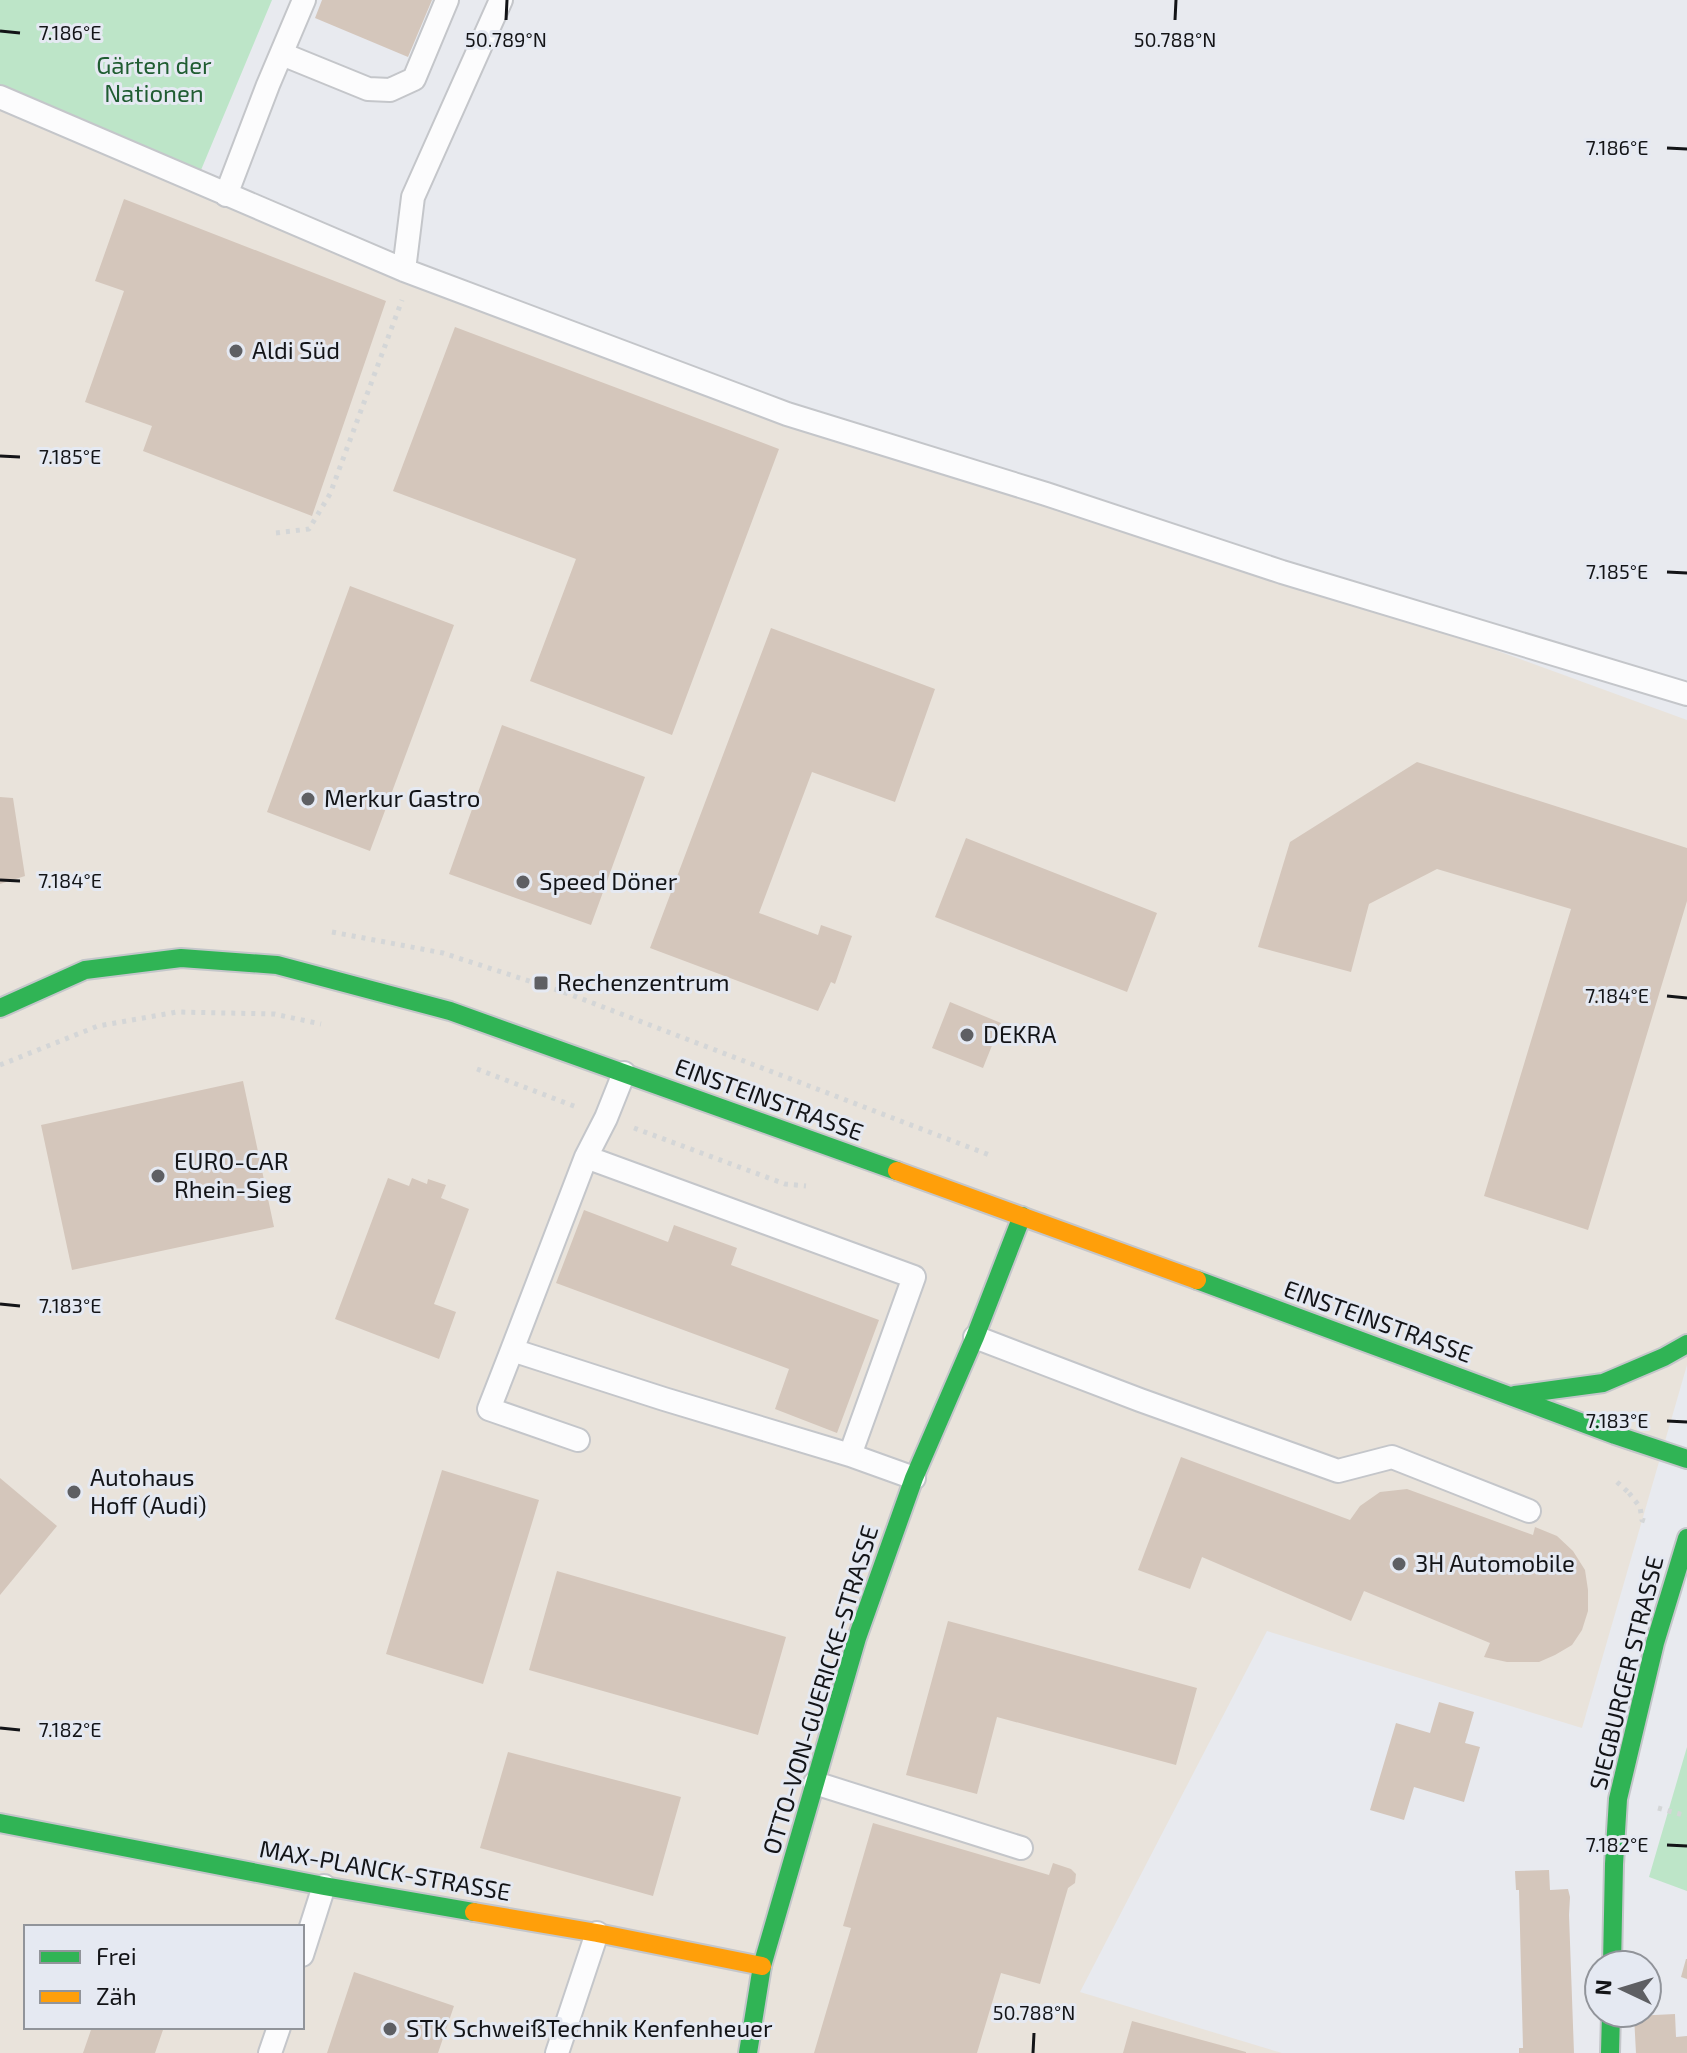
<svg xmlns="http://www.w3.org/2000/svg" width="1687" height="2053" font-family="'Exo 2',sans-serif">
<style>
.commercial{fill:#e9e3db;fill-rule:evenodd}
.green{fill:#bde5c8}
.building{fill:#d4c6bb}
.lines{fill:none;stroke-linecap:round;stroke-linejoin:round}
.lane-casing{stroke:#c4c6ca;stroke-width:26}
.fast-casing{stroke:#c4c6ca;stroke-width:22}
.slow-casing{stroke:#c4c6ca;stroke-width:22}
.path{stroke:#d4d6d7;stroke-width:5;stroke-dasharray:4 6;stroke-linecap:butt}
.lane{stroke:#fcfcfd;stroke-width:22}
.fast{stroke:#30b455;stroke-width:18}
.slow{stroke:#ff9f0a;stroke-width:18}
.ticks{fill:none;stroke:#131417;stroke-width:3}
.poi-dot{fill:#5e5f63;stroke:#e5e9f2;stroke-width:3}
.labels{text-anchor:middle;stroke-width:6;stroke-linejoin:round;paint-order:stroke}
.park-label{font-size:24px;fill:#205d32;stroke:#e5e9f2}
.poi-label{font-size:24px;fill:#131417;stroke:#e5e9f2;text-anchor:start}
.street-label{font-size:24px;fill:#131417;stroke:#e5e9f2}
.ticks-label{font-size:20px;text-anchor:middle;fill:#131417;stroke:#e5e9f2;stroke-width:6;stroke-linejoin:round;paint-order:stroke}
</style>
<rect width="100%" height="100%" fill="#e8eaef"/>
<path class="commercial" d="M0 97 787 414 1282 572 1687 720V1365L1582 1728 1267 1631 1080 1992 1282 2053H0ZM26 1927H302V2027H26Z"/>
<path class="green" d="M0 0H272L196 182 0 97Z
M1687 1747V1891L1649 1877Z"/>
<path class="building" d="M322 0H432L408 57 315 18Z
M124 199 386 301 312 516 143 451 152 426 85 402 124 291 95 281Z
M455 327 779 449 672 735 530 681 576 559 393 491Z
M350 586 454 625 370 851 267 812Z
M771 628 935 689 895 802 812 772 759 913 818 935 821 925 852 936 835 984 831 982 818 1011 650 948Z
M502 725 645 777 591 925 449 874Z
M1417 762 1687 848V901L1588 1230 1484 1196 1571 909 1437 869 1369 904 1351 972 1258 947 1290 842Z
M0 797 13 798 25 876 0 884Z
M966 838 1157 913 1127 992 935 917Z
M950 1002 1001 1023 983 1068 932 1048Z
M243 1081 274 1227 72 1270 41 1125Z
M388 1178 409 1186 412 1178 427 1184 428 1179 446 1185 441 1198 469 1209 434 1304 456 1312 439 1359 335 1319Z
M584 1210 668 1242 674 1225 737 1248 731 1265 879 1320 837 1433 775 1409 789 1369 556 1283Z
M1181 1457 1350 1520 1360 1506 1380 1492 1407 1489 1533 1535 1535 1527 1557 1536 1573 1551 1585 1570 1588 1590V1611L1582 1630 1572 1645 1555 1655 1539 1662H1507L1484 1657 1490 1643 1364 1591 1351 1621 1202 1557 1190 1589 1138 1570Z
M442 1470 539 1500 483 1684 386 1654Z
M0 1478 57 1526 0 1595Z
M557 1571 786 1637 758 1735 529 1670Z
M948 1621 1197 1688 1176 1765 997 1717 977 1794 906 1775Z
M1439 1702 1474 1712 1465 1743 1480 1747 1464 1802 1414 1787 1404 1820 1370 1810 1396 1723 1430 1733Z
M508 1752 681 1797 653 1896 480 1848Z
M873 1823 1049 1875 1053 1863 1071 1869 1076 1874 1075 1883 1068 1888 1040 1984 1001 1973 977 2053H814L851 1928 843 1926Z
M1549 1870 1550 1890 1568 1889 1570 1897 1569 1915 1574 2053H1519V2048H1523L1519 1890H1516L1515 1871Z
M1686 1959H1687V1979L1681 1977Z
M354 1972 454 2006 438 2053H327Z
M1675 2014 1676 2037 1687 2036V2053H1636L1634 2016Z
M1132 2021 1246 2052V2053H1123Z
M92 2027H164L155 2053H83Z"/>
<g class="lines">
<g class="lane-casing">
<path id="lane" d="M282 54 368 89 390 90 414 79 447 0
M0 97 404 270 787 414 1046 494 1282 572 1687 694
M226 195 268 85 304 0
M404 270 413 197 501 0
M586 1157 914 1277 850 1455
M975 1337 1140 1400 1338 1471 1392 1457 1529 1511
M512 1350 586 1157 606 1118 624 1073
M578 1440 489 1409 512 1350 664 1399 850 1455 914 1478
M815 1783 1021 1848
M302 1955 324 1886
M270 2053 279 2027
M557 2053 597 1933"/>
</g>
<g class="fast-casing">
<path id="fast" d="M0 1008 85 970 181 958 277 965 450 1011 897 1171
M1197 1280 1615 1435 1687 1459
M1515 1395 1603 1383 1664 1357 1687 1344
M0 1823 324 1886 474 1912
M1612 1965 1614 1864 1618 1799 1655 1643 1687 1538
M748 2053 762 1966 857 1638 914 1478 975 1337 1022 1216
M1610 2053 1611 2013"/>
</g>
<g class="slow-casing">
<path id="slow" d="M897 1171 1197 1280
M474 1912 597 1933 762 1966"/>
</g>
<path class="path" d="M276 533 309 529 330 494 402 300
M332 932 443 953 569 994 992 1156
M0 1065 98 1026 177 1012 274 1014 321 1024
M477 1069 579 1108
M634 1128 785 1184 806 1186
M1617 1482 1629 1493
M1629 1493 1640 1507 1642 1520 1648 1522
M1658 1808 1687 1816"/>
<use href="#lane" class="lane"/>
<use href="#fast" class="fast"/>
<use href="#slow" class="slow"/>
</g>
<path class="ticks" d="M506 20 507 0M1175 20 1176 0M0 31 20 33M1667 148 1687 149M0 456 20 457M1667 572 1687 573M0 880 20 881M1667 996 1687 998M0 1304 20 1306M1667 1421 1687 1422M0 1728 20 1730M1667 1845 1687 1846M1033 2053 1034 2033"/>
<g class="poi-dot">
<circle cx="236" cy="351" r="8"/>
<circle cx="308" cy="799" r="8"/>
<circle cx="523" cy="882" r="8"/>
<rect x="533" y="975" width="16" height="16" rx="4"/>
<circle cx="967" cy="1035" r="8"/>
<circle cx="158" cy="1176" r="8"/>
<circle cx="74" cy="1492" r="8"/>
<circle cx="1399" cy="1564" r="8"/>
<circle cx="390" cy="2029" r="8"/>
</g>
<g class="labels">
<g class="park-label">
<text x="154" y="74">Gärten der<tspan x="154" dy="28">Nationen</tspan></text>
</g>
<g class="poi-label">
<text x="252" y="359">Aldi Süd</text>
<text x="324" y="807">Merkur Gastro</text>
<text x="539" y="890">Speed Döner</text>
<text x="557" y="991">Rechenzentrum</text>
<text x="983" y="1043">DEKRA</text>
<text x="174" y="1170">EURO-CAR<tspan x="174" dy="28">Rhein-Sieg</tspan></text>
<text x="90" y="1486">Autohaus<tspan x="90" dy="28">Hoff (Audi)</tspan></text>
<text x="1415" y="1572">3H Automobile</text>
<text x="406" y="2037">STK SchweißTechnik Kenfenheuer</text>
</g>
<g class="street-label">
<text transform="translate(769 1100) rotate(20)" y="8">EINSTEINSTRASSE</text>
<text transform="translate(1378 1322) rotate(20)" y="8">EINSTEINSTRASSE</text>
<text transform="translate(1627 1673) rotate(-76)" y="8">SIEGBURGER STRASSE</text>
<text transform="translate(821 1690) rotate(-73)" y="8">OTTO-VON-GUERICKE-STRASSE</text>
<text transform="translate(385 1871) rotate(10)" y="8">MAX-PLANCK-STRASSE</text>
</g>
</g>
<g class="ticks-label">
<text x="70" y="40">7.186°E</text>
<text x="506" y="47">50.789°N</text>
<text x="1175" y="47">50.788°N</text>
<text x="1617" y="155">7.186°E</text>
<text x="70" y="464">7.185°E</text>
<text x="1617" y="579">7.185°E</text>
<text x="70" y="888">7.184°E</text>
<text x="1617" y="1003">7.184°E</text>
<text x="70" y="1313">7.183°E</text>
<text x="1617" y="1428">7.183°E</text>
<text x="70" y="1737">7.182°E</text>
<text x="1617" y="1852">7.182°E</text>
<text x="1034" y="2020">50.788°N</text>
</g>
<rect x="24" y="1925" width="280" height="104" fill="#e5e9f2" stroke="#91949a" stroke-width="2"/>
<rect x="40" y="1951" width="40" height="12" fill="#30b455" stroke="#91949a" stroke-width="2"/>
<text x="96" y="1965" font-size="24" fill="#131417">Frei</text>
<rect x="40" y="1991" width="40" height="12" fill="#ff9f0a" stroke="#91949a" stroke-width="2"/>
<text x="96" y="2005" font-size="24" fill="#131417">Zäh</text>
<g transform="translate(1623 1989) rotate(274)"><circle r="38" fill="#e5e9f2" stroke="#91949a" stroke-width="2"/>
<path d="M0-6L14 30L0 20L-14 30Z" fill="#5e5f63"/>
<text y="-12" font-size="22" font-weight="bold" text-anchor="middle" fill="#131417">N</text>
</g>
</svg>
